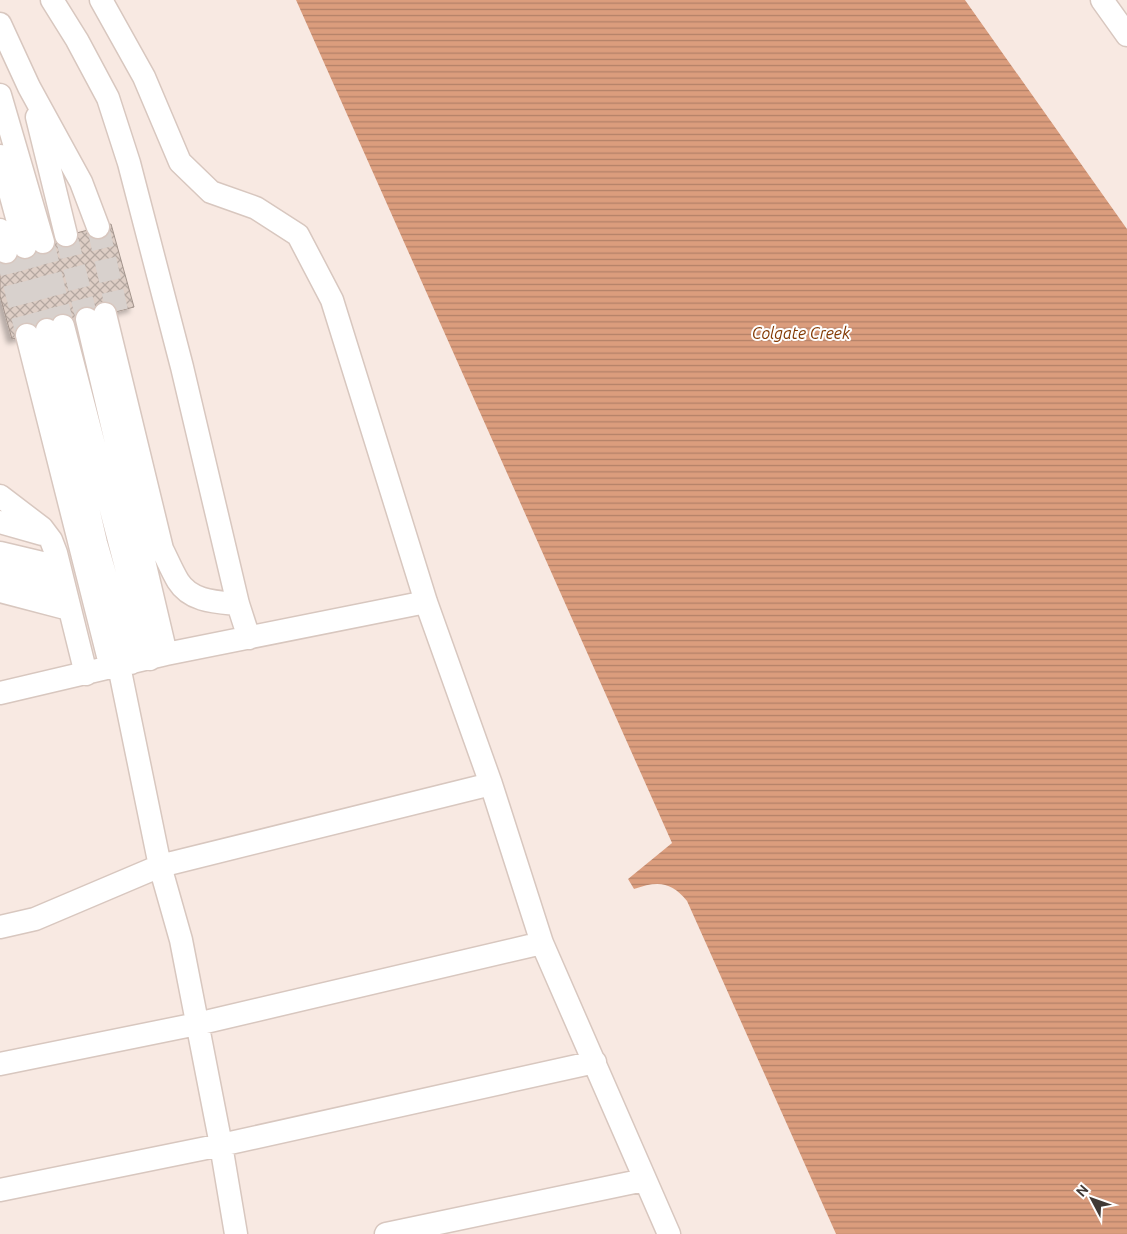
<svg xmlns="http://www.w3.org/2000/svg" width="1127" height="1234" font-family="Ubuntu,sans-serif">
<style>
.built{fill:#f8e9e2}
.water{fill:url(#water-rules)}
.building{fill:url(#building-cross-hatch);stroke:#a3948c;filter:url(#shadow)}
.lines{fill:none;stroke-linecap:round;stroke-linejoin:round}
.minor-tunnel{stroke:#d8d1cd;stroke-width:22;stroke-dasharray:22 11;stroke-linecap:butt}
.minor-casing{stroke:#d8c7bf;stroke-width:25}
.minor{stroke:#fff;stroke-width:22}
.labels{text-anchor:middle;stroke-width:4;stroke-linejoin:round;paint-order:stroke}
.water-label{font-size:16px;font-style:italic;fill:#843a04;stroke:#fff}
</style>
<defs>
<pattern id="water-rules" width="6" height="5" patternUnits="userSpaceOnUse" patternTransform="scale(1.25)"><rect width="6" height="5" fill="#db9d7d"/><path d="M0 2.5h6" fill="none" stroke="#b38167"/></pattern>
<pattern id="building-cross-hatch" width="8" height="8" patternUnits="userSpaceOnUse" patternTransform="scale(1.25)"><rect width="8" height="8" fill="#decec5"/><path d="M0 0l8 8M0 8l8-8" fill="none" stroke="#b5a8a1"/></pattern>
<filter id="shadow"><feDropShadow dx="-4.5" dy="4.5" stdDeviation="2.5" flood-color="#0004"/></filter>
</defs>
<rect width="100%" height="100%" fill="#fef7f3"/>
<path class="built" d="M0 0H296L672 843 628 879 634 889 650 883 665 884 679 891 687 901 836 1234H0Z
M965 0H1127V229Z"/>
<path class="water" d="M296 0H965L1127 229V1234H836L687 901C671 881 657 881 634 889L628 879 672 843Z"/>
<path class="building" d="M111 224 134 307 12 339 0 296V253Z"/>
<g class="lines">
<path class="minor-tunnel" d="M98 227 117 311
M66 235 87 319
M43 242 63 326
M25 247 47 330
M6 252 27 335"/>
<g class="minor-casing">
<path id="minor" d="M52 0 77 40 108 98 129 163 182 367 238 604 249 638
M101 0 144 77 180 162 211 192 256 208 298 235 332 300 426 602 491 784 542 943 669 1234
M1102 0 1127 35
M0 24 29 87 81 182 98 227
M0 95 43 242
M37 117 66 235
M0 156 25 247
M0 230 6 252
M105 314 162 549C167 559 172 571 178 581 191 602 217 602 238 604
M87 319 166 654
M63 326 150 659
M47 330 96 543 131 663
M27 335 111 668
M0 496 42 528 51 540 56 553 86 674
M0 522 42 534
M0 553 59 567
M0 572 64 588
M0 591 69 609
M119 666 160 866 181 940 221 1145 236 1234
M0 693 166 654 426 602
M0 927 35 919 160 866 491 784
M0 1064 197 1024 542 943
M0 1190 221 1145 595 1062
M386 1234 644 1180"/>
</g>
<use href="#minor" class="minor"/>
</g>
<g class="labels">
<g class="water-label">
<text x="801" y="339">Colgate Creek</text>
</g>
</g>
<g transform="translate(1092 1199) rotate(311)" stroke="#ffffff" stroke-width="4" paint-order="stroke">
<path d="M0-4L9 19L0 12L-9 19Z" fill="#403935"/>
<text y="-8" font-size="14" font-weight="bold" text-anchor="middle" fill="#403935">N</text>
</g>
</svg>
